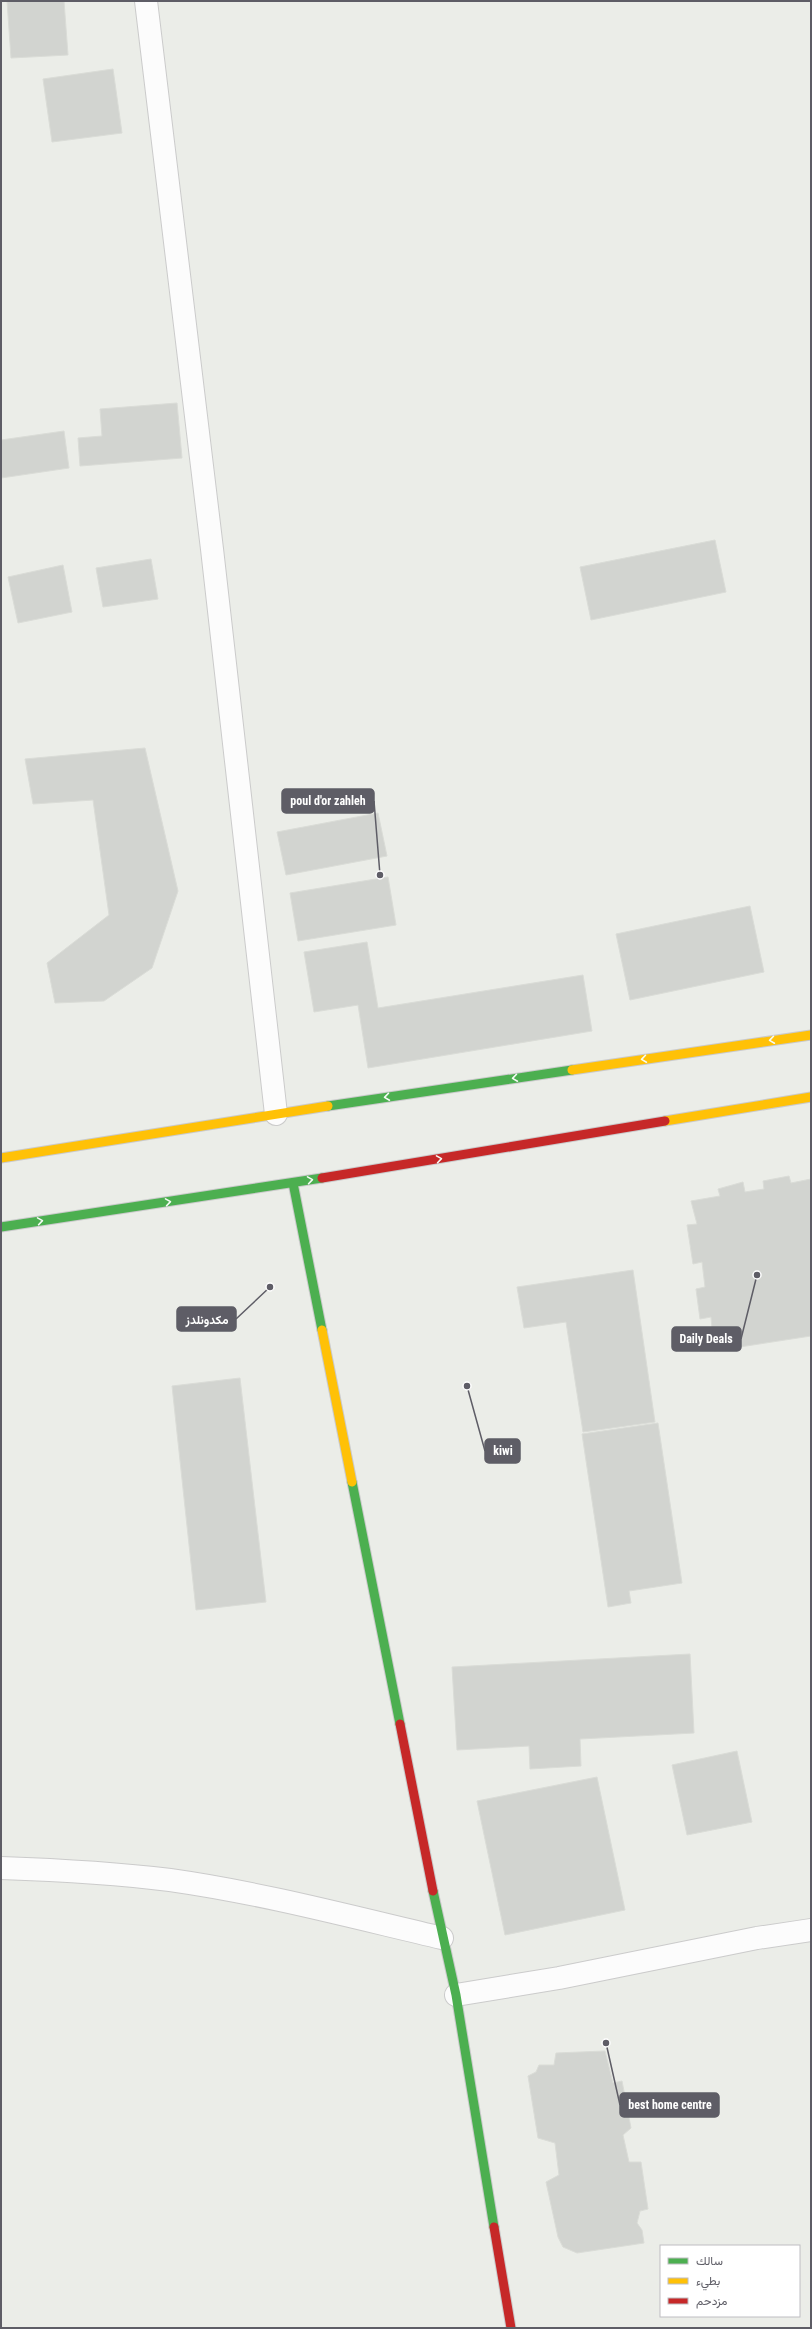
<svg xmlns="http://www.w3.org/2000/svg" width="812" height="2329" font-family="'Roboto Condensed',Vazirmatn,sans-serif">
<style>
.building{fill:#d2d4d0;stroke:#dadcd7}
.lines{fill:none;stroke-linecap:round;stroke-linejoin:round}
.street-casing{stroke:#cbcbcb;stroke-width:24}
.fast-casing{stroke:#cacacb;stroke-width:11}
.slow-casing{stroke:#cacacb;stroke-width:11}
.jam-casing{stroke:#cacacb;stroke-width:11}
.street{stroke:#fcfcfc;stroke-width:22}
.fast{stroke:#4caf50;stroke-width:9}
.slow{stroke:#ffc107;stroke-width:9}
.jam{stroke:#c62828;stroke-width:9}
.oneway{stroke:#f6fbf6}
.leader{fill:none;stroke:#5e5d66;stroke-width:1.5}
.callout-dot{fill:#5e5d66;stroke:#fff;stroke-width:1.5}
.callout{fill:#5e5d66;stroke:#5e5d66;stroke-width:1.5}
.callout-label{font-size:12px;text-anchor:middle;font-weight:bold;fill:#fff}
</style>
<rect width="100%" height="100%" fill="#ebede8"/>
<path class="building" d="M7 1H64L68 55 11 58Z
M113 69 122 133 52 142 43 79Z
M177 403 182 458 80 466 78 438 102 436 100 409Z
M64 431 69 468 1 478V440Z
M715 540 726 592 591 620 580 567Z
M151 559 158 599 103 607 96 568Z
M63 565 72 612 18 623 8 577Z
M145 748 178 891 152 968 104 1001 55 1003 47 963 109 915 93 800 33 804 25 759Z
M378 813 387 856 286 875 277 832Z
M388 877 396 925 298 941 290 893Z
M750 906 764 972 630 1000 616 934Z
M367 942 378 1008 583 975 592 1031 368 1068 358 1005 314 1012 304 952Z
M789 1176 791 1183 811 1179V1336L714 1351 711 1317 700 1319 696 1289 705 1287 702 1262 693 1264 687 1225 697 1224 691 1201 720 1196 718 1189 743 1182 745 1192 764 1189 763 1181Z
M633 1270 655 1422 583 1432 566 1322 524 1328 517 1287Z
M240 1378 266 1602 196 1610 172 1386Z
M658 1423 682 1583 629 1591 631 1603 608 1607 582 1434Z
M690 1654 694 1733 580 1739 581 1766 530 1769 529 1746 457 1750 452 1667Z
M737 1751 752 1822 687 1835 672 1765Z
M597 1777 625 1910 505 1935 477 1801Z
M605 2051 613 2083 622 2081 631 2128 623 2135 629 2162H641L648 2209 640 2211 637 2223 642 2230 644 2243 577 2253 563 2247 558 2237 546 2182 559 2175 555 2143 538 2138 528 2076 536 2072 539 2065H554L556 2053Z"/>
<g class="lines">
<g class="street-casing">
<path id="street" d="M146 1 212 549 276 1114
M1 1868C58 1870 114 1873 170 1880 262 1893 352 1917 442 1938
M456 1995 559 1978 757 1938 811 1930"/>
</g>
<g class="fast-casing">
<path id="fast" d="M328 1106 572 1070
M293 1183 322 1330
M1 1227 322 1178
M352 1482 400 1724
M433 1891 456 1995 494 2227"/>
</g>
<g class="slow-casing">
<path id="slow" d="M572 1070 811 1035
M665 1121 811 1097
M1 1158 328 1106
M322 1330 352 1482"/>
</g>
<g class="jam-casing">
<path id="jam" d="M322 1178 665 1121
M400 1724 433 1891
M494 2227 511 2328"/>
</g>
<use href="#street" class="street"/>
<use href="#fast" class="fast"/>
<use href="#slow" class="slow"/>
<use href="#jam" class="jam"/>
</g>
<defs><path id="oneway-chevron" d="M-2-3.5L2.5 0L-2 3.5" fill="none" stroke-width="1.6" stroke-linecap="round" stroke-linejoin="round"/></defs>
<g class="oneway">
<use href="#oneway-chevron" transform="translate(772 1040) rotate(172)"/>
<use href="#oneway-chevron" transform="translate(644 1059) rotate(172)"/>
<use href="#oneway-chevron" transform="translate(515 1078) rotate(172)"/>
<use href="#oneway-chevron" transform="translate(387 1097) rotate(172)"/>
<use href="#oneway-chevron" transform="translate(439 1159) rotate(-9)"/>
<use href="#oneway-chevron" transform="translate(310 1180) rotate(-9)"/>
<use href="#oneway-chevron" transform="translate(168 1202) rotate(-9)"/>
<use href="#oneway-chevron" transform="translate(40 1221) rotate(-9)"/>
</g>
<path class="leader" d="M380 875L374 801M270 1287L236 1319M757 1275L741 1339M467 1386L485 1451M606 2043L620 2105"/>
<g class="callout-dot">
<circle cx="380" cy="875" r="4"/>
<circle cx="270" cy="1287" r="4"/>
<circle cx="757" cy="1275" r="4"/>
<circle cx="467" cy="1386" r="4"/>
<circle cx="606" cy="2043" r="4"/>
</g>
<g class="callout">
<rect x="282" y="789" width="92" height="24" rx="4"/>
<rect x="177" y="1307" width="59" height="24" rx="4"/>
<rect x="672" y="1327" width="69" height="24" rx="4"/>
<rect x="485" y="1439" width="35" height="24" rx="4"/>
<rect x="620" y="2093" width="99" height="24" rx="4"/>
</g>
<g class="callout-label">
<text x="328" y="805">poul d'or zahleh</text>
<text x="207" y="1324">مكدونلدز</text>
<text x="706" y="1343">Daily Deals</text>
<text x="503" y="1455">kiwi</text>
<text x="670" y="2109">best home centre</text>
</g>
<rect width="812" height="2329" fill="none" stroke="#5e5d66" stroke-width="4"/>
<rect x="660" y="2245" width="140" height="72" fill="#ffffff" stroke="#bfbec2"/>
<rect x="668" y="2258" width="20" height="6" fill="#4caf50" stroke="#bfbec2"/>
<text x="696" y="2265" font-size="12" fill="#5e5d66">سالك</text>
<rect x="668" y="2278" width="20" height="6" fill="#ffc107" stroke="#bfbec2"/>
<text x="696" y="2285" font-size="12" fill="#5e5d66">بطيء</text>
<rect x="668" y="2298" width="20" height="6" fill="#c62828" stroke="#bfbec2"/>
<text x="696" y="2305" font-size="12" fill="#5e5d66">مزدحم</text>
</svg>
